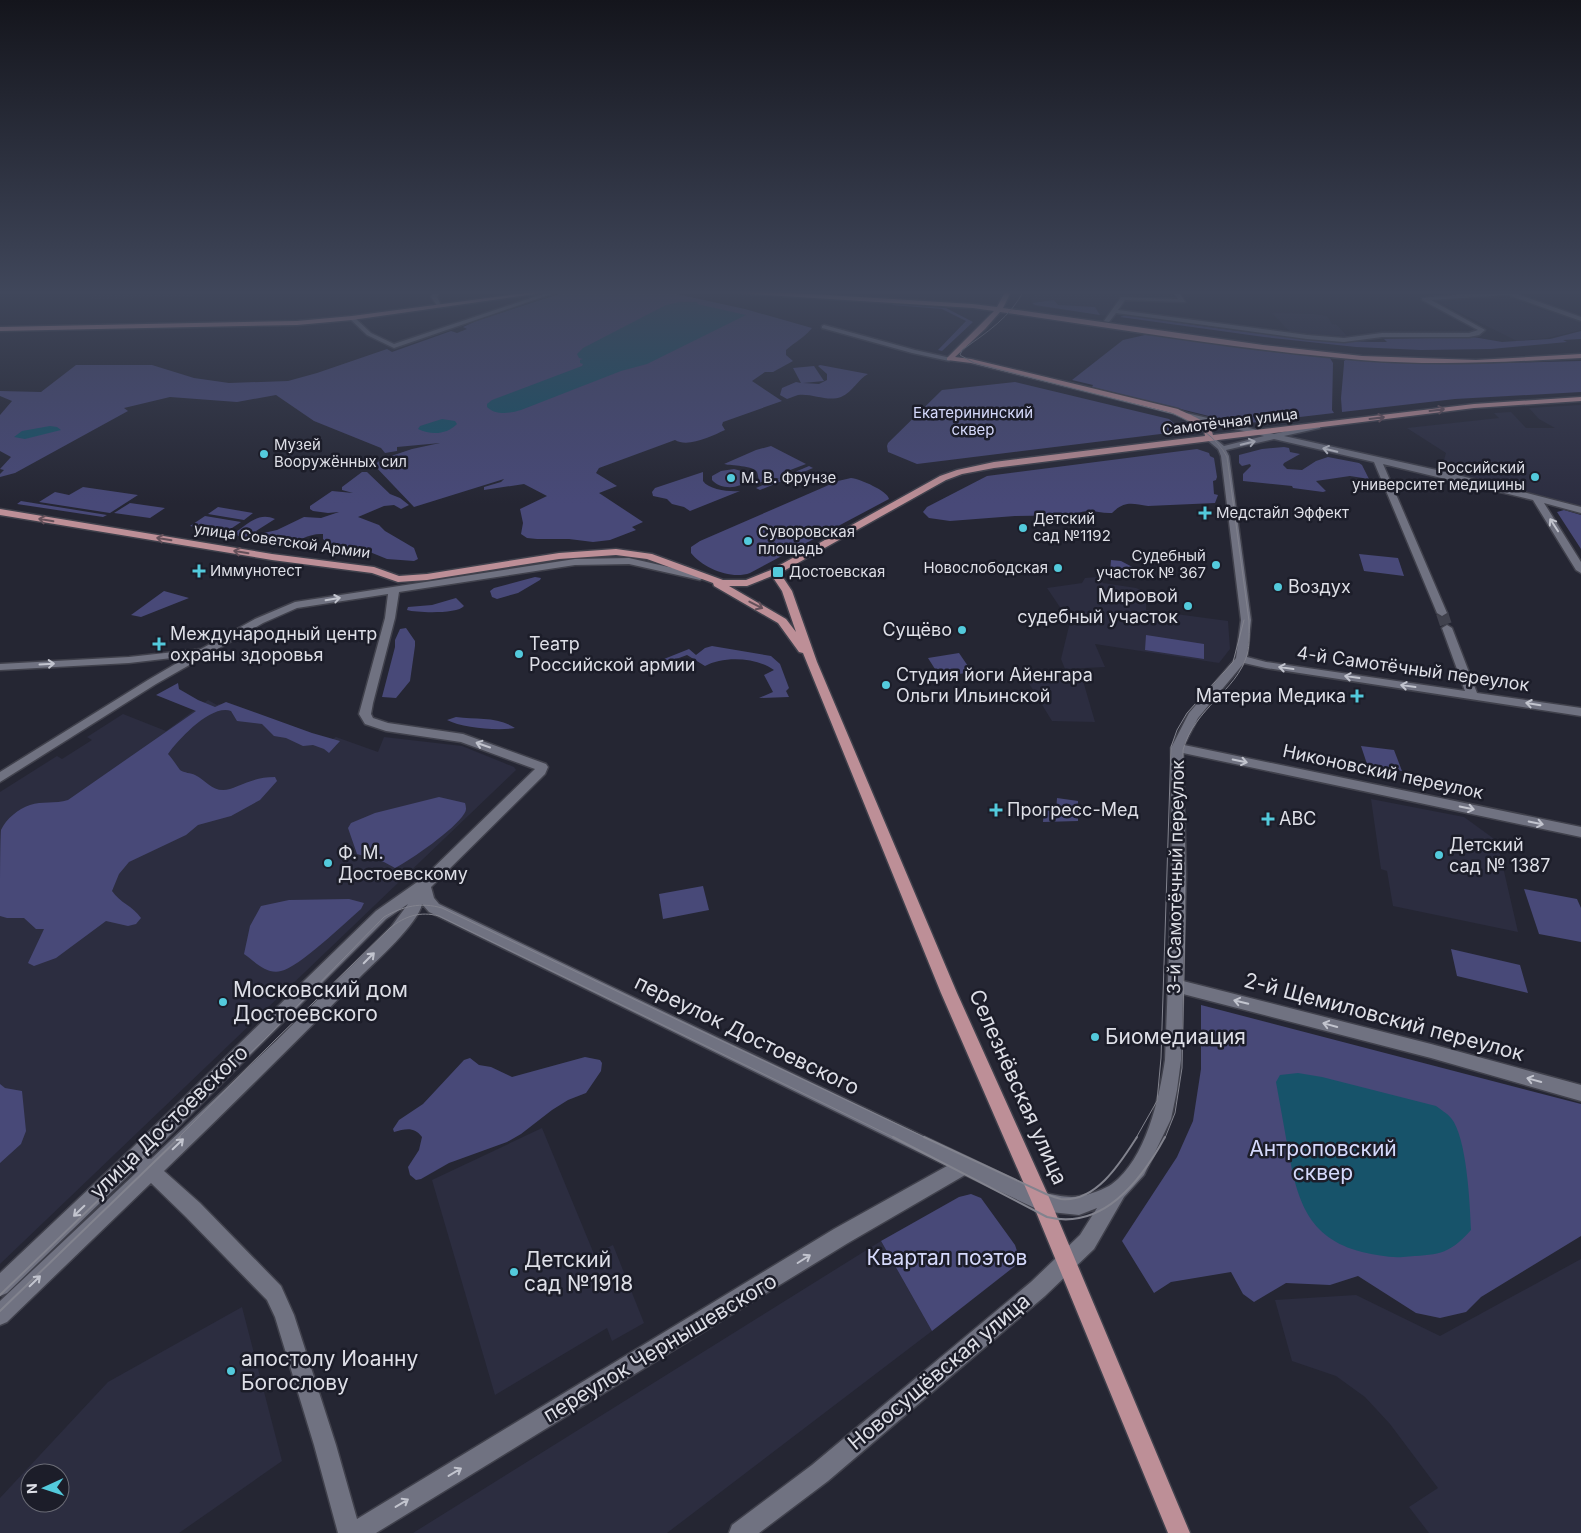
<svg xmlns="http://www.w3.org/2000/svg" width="1581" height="1533" font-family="Inter,sans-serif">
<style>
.built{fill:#2c2d40;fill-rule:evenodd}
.green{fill:#484978}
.water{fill:#17536a}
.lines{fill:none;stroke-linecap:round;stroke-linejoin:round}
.minor-tunnel{stroke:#41424e;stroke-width:12;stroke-dasharray:12 5.5;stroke-linecap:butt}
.minor-casing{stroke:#40414c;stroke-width:3}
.major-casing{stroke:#40414c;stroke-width:3}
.minor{fill:#707281;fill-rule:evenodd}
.major{fill:#bd8f97;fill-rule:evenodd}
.tram-far1{stroke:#82838e;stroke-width:1}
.tram{stroke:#82838e;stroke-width:2}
.oneway{stroke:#64505a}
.oneway2{stroke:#c2c4ce}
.poi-dot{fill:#53cadc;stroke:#1c1d29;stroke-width:2}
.labels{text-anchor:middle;stroke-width:5;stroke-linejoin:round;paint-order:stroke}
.far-park-label{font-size:15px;fill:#d5d9fb;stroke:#1c1d29}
.far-street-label{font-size:15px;fill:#dedfe7;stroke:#1c1d29}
.far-poi-label{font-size:15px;fill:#dedfe7;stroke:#1c1d29;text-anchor:start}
.poi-label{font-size:18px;fill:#dedfe7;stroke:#1c1d29;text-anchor:start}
.street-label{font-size:18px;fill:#dedfe7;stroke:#1c1d29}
.near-poi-label{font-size:21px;fill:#dedfe7;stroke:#1c1d29;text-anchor:start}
.near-street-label{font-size:21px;fill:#dedfe7;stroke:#1c1d29}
.near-park-label{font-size:21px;fill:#d5d9fb;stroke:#1c1d29}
</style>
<rect width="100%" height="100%" fill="#252633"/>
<path class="built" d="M92 290H213L190 297 92 299Z
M1034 290H1169L1174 298 1122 297 1119 299 1108 316 1034 306 1031 301Z
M1504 295 1543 310 1581 320V330L1547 338 1517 341 1436 301H1455V299Z
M1272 313 1314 314 1327 316 1332 324 1337 325 1347 336 1292 334Z
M1581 405V507L1439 469 1442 460H1444L1446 453 1407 428 1499 418 1494 413 1511 412 1526 428H1555L1539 419 1529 408Z
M1097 577 1103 583 1136 588 1146 592V610L1228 621 1230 649 1219 663 1095 644 1105 667 1065 669 1061 659 1070 622 1047 588 1082 583 1085 578Z
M1081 674 1095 722 1052 721 1025 677Z
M208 700 217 705 219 704 331 740 336 737 378 752 384 737 462 746 514 767 516 770 0 1264V792L57 756 62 759 92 740 87 737 123 714 166 731Z
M1371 799 1464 817 1497 841 1518 932 1393 906 1387 871 1381 869Z
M542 1128 594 1254 613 1245 644 1323 612 1341 607 1328 495 1395 432 1180Z
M881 1241 932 1331 667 1533H413Z
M1581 1259V1533H1429L1409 1507 1438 1488 1390 1424 1365 1397 1336 1376 1292 1361 1275 1300 1356 1295 1440 1336Z
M242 1307 282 1461 179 1533H0V1498L108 1382ZM30 1473H60V1503H30Z"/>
<path class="green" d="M650 290 672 293 745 309 812 328C804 338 795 342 786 350V355L793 361 773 372H765L752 381 782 401 723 422 722 425 725 430C712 436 688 448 675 440L599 468 596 473 617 486 599 493 643 522 632 527 636 530 610 540 593 542 569 539H537L527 538 521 534 523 523 520 509 547 496 524 484 484 490V487L501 482 504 479 414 507 374 465 382 459 412 449 440 443 397 447V451L385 453 381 448 314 421 276 395 237 402 170 397 124 408 128 411 15 473 0 477V474L4 470 0 469 11 457 0 451V415L12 401 0 396V391L41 392 76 365H152L194 378 229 383 288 381 317 373 387 349 392 352 451 331 457 333 467 329 463 327 476 321 562 293Z
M1054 300 1058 305 1095 307 1100 315 1035 305 1032 303Z
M893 304 946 308 973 322 942 351 938 350 966 321 942 309 892 305Z
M1125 315C1212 327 1299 342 1387 342L1384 339 1473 337 1502 342 1517 341 1550 339 1581 331V339L1563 340 1567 342 1491 349 1421 350 1356 347 1264 337 1120 317Z
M1145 335 1169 336 1330 358 1333 363 1332 410 1334 413 1241 424 1092 387 1093 385 1072 380 1123 340Z
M1347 359 1458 364 1581 361V392L1455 399 1342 412 1341 398 1344 364V361Z
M820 365 868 374C858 379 853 392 841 397 827 402 812 393 798 395 794 396 791 398 787 399L780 395 782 388 796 382 801 383 793 368 814 366 824 381 803 383 819 384 827 380V374L818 366Z
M1015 382 1169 419 1181 429 1177 432 917 464 888 452 887 446 888 443 942 390Z
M771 446 806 464 785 472 781 478 809 466 813 468 760 490 756 488 779 478H771L754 485 759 480C758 477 758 475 757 472 752 465 732 466 724 464L756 450Z
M1284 447 1289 448 1290 452 1300 454 1284 463 1283 465 1287 469 1302 470 1316 461 1328 457 1359 463 1362 465 1369 479 1350 476 1316 481 1326 491 1323 492 1293 488 1292 486 1243 481V474L1251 466 1250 464 1242 466 1239 463V455L1262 449Z
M1197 449 1209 453 1210 456 1214 458 1217 477 1216 480 1213 481 1214 494 1218 495 1215 503 1148 506C1133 504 1125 500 1112 513 1099 514 1087 507 1076 515L1015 516 950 521 929 518 923 512 927 507 987 476Z
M734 469 745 472 749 476V480C739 489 721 490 712 480V476L721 471Z
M362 472H367L390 494 400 498 409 505 401 509 394 505 384 506 358 517 379 525 385 531 414 548 418 559 414 561 387 559 360 548H345L328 543 323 539V534C309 533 299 542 285 543 276 543 270 539 262 537 254 536 246 537 238 536L236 532C249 523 259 512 275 519L256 531 259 534 277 530 304 517 321 518 339 512 328 513 313 511 310 509V506L332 491 353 493 342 490V487Z
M703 472V481C709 490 730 492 740 491L690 511 684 507 672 504 667 499 653 496 652 492 655 488Z
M851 478C860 479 888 491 889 499L750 573C731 580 703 568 691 553V547L700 541 838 481Z
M83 487 138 495 110 513 39 502 55 492 69 495Z
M21 501 107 515 103 517 17 504Z
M130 503 165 508 150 518 114 513Z
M218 507 253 513 244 520 208 514Z
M1564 510 1581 515V549L1557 512Z
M205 516 241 522 226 532 190 526Z
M1359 554 1398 558 1404 576 1364 571Z
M1111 560 1121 561 1138 570V576L1110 572Z
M535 577 541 578 540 580 518 593 497 599 492 597 490 591 494 588Z
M164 591 189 598 141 617 131 615Z
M456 598 464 606C458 614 418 613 407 610L408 607 432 605Z
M406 628 415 641V646L410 681 396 698 382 697 395 647V640L400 629Z
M1146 635 1204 644V659L1145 650Z
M712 646 771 656 780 664 789 688 786 691 789 697 759 698 773 692 764 675 774 670C756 657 723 656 705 666L687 655 671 661 664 659 689 649 696 655 705 648Z
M959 653 972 672 940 677 928 658Z
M178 683 179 689 198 700 215 707 226 702 312 733 340 741 329 753 324 749 313 745 303 746 286 738 274 736 262 724 237 721 231 711C211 704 179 739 168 754 173 759 176 765 180 770 184 773 191 773 195 775 207 781 214 794 230 789 247 783 256 777 275 777L277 781 260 800 231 816 198 825 186 835 129 862 119 874 112 891C120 903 133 906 141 918L136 924 128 926 106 921 56 958 34 966 28 963 44 929H36L24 918H7L0 916C0 901 0 841 1 830 6 819 18 809 30 805 42 801 55 804 68 800L196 711 156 695Z
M456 717C477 720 497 716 515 728 498 731 462 728 447 720Z
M1361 746 1394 750 1402 771 1368 767Z
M439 797 465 803C466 807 467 810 464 814 455 829 411 860 395 868L384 862 357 854 348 828 351 823 375 813Z
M1057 798 1078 801V821L1043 822 1044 810 1056 812Z
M703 886 709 910 663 919 659 894Z
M1524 889 1577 899 1581 908V942L1539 934Z
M349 899 364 903 361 909C346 922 298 968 281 971 267 975 254 961 244 954L250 926 261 906 289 900Z
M1451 949 1520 965 1528 993 1457 976Z
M1201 1005 1581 1104V1236L1481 1297 1466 1312 1440 1318 1416 1313 1358 1276 1330 1285 1286 1283 1254 1302 1243 1294 1231 1272 1171 1282 1154 1293 1122 1241 1177 1157 1193 1121 1201 1069Z
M585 1057 600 1060 602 1063 601 1071 586 1093 568 1100 552 1110 521 1134 507 1142 449 1163 421 1179 416 1180 410 1175 408 1167 419 1150 422 1137C414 1126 405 1129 394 1132L393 1129 399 1120 423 1104 464 1060 470 1058 479 1065 491 1067 512 1077Z
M0 1084 5 1088 22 1091 26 1131 21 1144 0 1163Z
M971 1194 981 1198 1015 1245 1019 1257 1015 1266 932 1331 881 1241 959 1197Z"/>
<path class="water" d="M680 302H696L698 303 697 304 746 315 647 364 621 371 521 410C511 413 496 416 487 407V404L492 400 582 366 583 364 580 363V360L583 359 579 358 577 354 583 348 666 305Z
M442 419 455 421 457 424C446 435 431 435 418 429L420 426Z
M50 426 57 427 61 430 25 439 14 437 22 431Z
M1298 1073 1322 1077 1436 1106C1441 1110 1447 1113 1451 1118 1467 1137 1470 1205 1471 1230 1447 1257 1437 1254 1403 1257 1390 1258 1376 1255 1362 1252 1307 1238 1297 1199 1288 1149 1284 1127 1280 1104 1276 1082L1280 1075Z"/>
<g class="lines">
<path class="minor-tunnel" d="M1442 613 1447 628"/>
<g class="minor-casing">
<path id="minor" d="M0 290H6L0 292Z
M435 290H441L437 297 442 307H438L431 297Z
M555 290H563L394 348 367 335 349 318 354 317 371 333 394 344Z
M1172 290H1178L1185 302 1125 300 1118 310 1307 335 1344 338 1382 333H1469L1478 330 1422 300V298L1506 290 1581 317V321L1508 295 1431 300 1485 330 1479 335 1469 337H1382L1344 342 1307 339 1116 313 1109 322 1104 321 1121 297 1178 299Z
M824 325 915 350 951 358 952 359 949 361 912 353 822 328V326Z
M1174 410 1274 434 1317 424H1320V428L1284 436 1450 473 1581 507V513L1544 503 1581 562V573L1576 570 1533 500 1383 464 1447 613 1442 616 1437 613 1374 462 1274 439 1226 450 1229 456 1251 620 1247 657 1266 662 1465 691 1442 628 1447 625 1452 628 1477 693 1581 708V716L1266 668 1244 663 1198 718 1184 745 1581 827V837L1183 753 1186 874 1183 981 1431 1044 1581 1085V1101L1431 1058 1183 994 1181 1060 1177 1090 1171 1119 1144 1175 1124 1197 1094 1249 1045 1296 828 1481 759 1533H729L732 1525 812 1465 1031 1282 1080 1235 1097 1208 1079 1215 1041 1211 965 1175 848 1243 376 1533H338L314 1445 275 1317 267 1300 186 1217 151 1183 7 1322 0 1325V1301L138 1171 135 1169 7 1293 0 1296V1273L129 1151 376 911 423 878 535 769 461 742 386 731 365 724 359 714 385 618 388 594 297 608 263 623 156 684 0 782V772L148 680 189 656 129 663 0 670V664L129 657 201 649 255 619 295 602 575 559 629 558 704 575 705 577 700 580 629 564 575 565 399 592 395 618 373 703 371 714 373 718 388 723 463 734 546 764 548 767 545 774 431 887 434 898 439 904 1042 1193C1053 1194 1069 1199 1080 1196 1089 1195 1105 1189 1112 1184 1146 1159 1159 1099 1165 1060L1172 874 1171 748 1189 713 1236 658 1241 620 1221 456 1218 449 1205 438 1212 436 1224 446 1264 436 1174 414ZM408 904 391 927 276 1041 151 1159 148 1157 386 919ZM422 904 429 912 947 1166 834 1229 357 1519 336 1445 294 1315 281 1286 200 1203 164 1171C230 1107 296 1042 361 976 376 961 418 924 422 904Z"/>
</g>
<g class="major-casing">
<path id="major" d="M548 290H563L352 320 297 325 0 331V327L297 321 352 316Z
M717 290H745L973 304 997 307 1006 290H1012L1003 308 1263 345 1362 356 1476 360 1581 354V358C1508 362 1435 366 1361 360 1240 350 1120 329 1000 312L985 329 955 357 971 359 1178 409C1189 415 1211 421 1213 435L1474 404 1581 397V401L1474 408 994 468 962 474 946 480 780 573 792 591 817 662 957 993 1048 1195 1190 1533H1168L1034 1207 941 993 803 653 799 652 778 623 714 586 713 583 647 559 616 555 559 559 427 580 398 582 372 573 272 560 0 515V509L272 554 374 567 399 576 427 574 559 553 616 549 652 554 723 580H746L771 570 940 476 957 470 994 462 1205 436 1204 431 1193 423 1172 413 971 363 947 360V358L994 311 973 308 720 292ZM772 576 782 591 796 632 786 619 729 586H747Z"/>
</g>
<use href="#minor" class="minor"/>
<use href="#major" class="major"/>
<path class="tram-far1" d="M1024 290C1011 317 986 333 962 350L960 355 974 363 1174 414C1194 423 1217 437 1227 457L1249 621C1249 632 1250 644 1247 655 1236 692 1195 707 1183 750L1185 920 1182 1068 1175 1113 1165 1138
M162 1138 267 1037 384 917C403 906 421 902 442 908L926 1138
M178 1138 274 1041 390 928C405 916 420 911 439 916L895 1138
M1136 1138 1157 1101 1161 1058 1171 747 1177 730 1187 713 1233 662 1244 620"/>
<path class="tram" d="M893 1137 1047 1217C1103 1231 1141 1181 1165 1137
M924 1137 1046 1194C1051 1196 1056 1198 1061 1199 1096 1203 1121 1162 1137 1137
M0 1295 164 1137
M0 1311 180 1137"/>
</g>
<defs><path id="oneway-shaft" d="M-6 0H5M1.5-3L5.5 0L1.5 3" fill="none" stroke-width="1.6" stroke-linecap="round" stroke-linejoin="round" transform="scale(1.25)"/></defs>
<g class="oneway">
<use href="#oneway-shaft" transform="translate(1437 410) rotate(-7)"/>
<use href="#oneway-shaft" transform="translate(1377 418) rotate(-7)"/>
<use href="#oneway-shaft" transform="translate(46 520) rotate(-171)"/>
<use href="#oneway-shaft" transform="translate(164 539) rotate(-171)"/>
<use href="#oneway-shaft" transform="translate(241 552) rotate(-171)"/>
<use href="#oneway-shaft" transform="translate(756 605) rotate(27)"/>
</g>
<g class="oneway2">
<use href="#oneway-shaft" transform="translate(1248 443) rotate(-14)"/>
<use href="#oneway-shaft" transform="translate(1330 450) rotate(-167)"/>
<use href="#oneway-shaft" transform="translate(1554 525) rotate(-123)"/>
<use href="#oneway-shaft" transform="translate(333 599) rotate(-9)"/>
<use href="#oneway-shaft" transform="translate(47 664) rotate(-3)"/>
<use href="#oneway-shaft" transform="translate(1286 668) rotate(-172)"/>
<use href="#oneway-shaft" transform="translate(1352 677) rotate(-172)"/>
<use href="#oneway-shaft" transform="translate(1408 686) rotate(-172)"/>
<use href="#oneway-shaft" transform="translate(1533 704) rotate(-171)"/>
<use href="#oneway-shaft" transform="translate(483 745) rotate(-161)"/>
<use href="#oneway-shaft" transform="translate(1240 761) rotate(12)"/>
<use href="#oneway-shaft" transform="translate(1467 808) rotate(12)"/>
<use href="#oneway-shaft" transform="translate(1536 823) rotate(12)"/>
<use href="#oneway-shaft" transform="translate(369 958) rotate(-45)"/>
<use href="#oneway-shaft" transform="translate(1241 1002) rotate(-166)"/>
<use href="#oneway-shaft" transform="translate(1330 1025) rotate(-165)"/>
<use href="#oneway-shaft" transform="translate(1534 1080) rotate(-165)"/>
<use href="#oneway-shaft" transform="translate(178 1144) rotate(-44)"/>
<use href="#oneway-shaft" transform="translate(79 1211) rotate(136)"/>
<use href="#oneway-shaft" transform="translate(804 1259) rotate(-32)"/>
<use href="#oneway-shaft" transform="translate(35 1281) rotate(-44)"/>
<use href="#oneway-shaft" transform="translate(455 1472) rotate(-31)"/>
<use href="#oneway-shaft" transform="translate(402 1503) rotate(-31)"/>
</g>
<linearGradient id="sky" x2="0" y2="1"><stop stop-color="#14151c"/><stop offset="0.58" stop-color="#40475b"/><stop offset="1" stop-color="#40475b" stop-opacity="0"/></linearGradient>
<rect width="1581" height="504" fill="url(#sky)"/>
<g class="poi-dot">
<circle cx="264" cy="454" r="5"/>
<circle cx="1535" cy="477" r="5"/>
<circle cx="731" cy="478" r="5"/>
<path d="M1202.5 505.5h5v5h5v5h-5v5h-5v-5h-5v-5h5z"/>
<circle cx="1023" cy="528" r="5"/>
<circle cx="748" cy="541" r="5"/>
<circle cx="1216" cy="565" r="5"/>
<circle cx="1058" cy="568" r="5"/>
<path d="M196.5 563.5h5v5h5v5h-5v5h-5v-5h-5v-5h5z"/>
<rect x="772" y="566" width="12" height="12" rx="2.5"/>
<circle cx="1278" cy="587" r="5"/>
<circle cx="1188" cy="606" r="5"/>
<circle cx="962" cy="630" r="5"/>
<path d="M156.5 636.5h5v5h5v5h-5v5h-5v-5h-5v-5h5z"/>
<circle cx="519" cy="654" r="5"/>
<circle cx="886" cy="685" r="5"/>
<path d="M1354.5 688.5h5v5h5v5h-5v5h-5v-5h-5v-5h5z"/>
<path d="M993.5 802.5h5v5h5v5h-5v5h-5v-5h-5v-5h5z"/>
<path d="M1265.5 811.5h5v5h5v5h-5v5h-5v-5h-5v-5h5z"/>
<circle cx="1439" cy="855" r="5"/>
<circle cx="328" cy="863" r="5"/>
<circle cx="223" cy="1002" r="5"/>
<circle cx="1095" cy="1037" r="5"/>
<circle cx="514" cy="1272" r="5"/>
<circle cx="231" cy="1371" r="5"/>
</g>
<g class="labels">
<g class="far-park-label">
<text x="973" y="418">Екатерининский<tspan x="973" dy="17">сквер</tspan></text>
</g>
<g class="far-street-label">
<text transform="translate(1230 422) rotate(-7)" y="5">Самотёчная улица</text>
<text transform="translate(282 541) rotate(8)" y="5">улица Советской Армии</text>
</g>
<g class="far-poi-label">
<text x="274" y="450">Музей<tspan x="274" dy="17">Вооружённых сил</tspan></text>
<text x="1525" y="473" text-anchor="end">Российский<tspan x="1525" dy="17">университет медицины</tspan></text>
<text x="741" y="483">М. В. Фрунзе</text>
<text x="1216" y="518">Медстайл Эффект</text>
<text x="1033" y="524">Детский<tspan x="1033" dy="17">сад №1192</tspan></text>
<text x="758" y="537">Суворовская<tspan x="758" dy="17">площадь</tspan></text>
<text x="1206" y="561" text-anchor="end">Судебный<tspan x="1206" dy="17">участок № 367</tspan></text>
<text x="1048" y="573" text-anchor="end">Новослободская</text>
<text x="210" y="576">Иммунотест</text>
<text x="789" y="577">Достоевская</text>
</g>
<g class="poi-label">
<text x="1288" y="593">Воздух</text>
<text x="1178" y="602" text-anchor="end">Мировой<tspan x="1178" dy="21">судебный участок</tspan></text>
<text x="952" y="636" text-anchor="end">Сущёво</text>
<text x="170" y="640">Международный центр<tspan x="170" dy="21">охраны здоровья</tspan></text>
<text x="529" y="650">Театр<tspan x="529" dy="21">Российской армии</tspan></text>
<text x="896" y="681">Студия йоги Айенгара<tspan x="896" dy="21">Ольги Ильинской</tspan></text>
<text x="1346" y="702" text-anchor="end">Материа Медика</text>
<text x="1007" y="816">Прогресс-Мед</text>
<text x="1279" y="825">ABC</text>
<text x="1449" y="851">Детский<tspan x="1449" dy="21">сад № 1387</tspan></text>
<text x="338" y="859">Ф. М.<tspan x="338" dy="21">Достоевскому</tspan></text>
</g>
<g class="street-label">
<text transform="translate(1413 669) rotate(8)" y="6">4-й Самотёчный переулок</text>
<text transform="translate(1383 772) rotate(12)" y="6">Никоновский переулок</text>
<text transform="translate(1176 877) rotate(-89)" y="6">3-й Самотёчный переулок</text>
</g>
<g class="near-poi-label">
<text x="233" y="997">Московский дом<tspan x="233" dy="24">Достоевского</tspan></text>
<text x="1105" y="1044">Биомедиация</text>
<text x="524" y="1267">Детский<tspan x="524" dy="24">сад №1918</tspan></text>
<text x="241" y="1366">апостолу Иоанну<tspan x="241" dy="24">Богослову</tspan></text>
</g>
<g class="near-street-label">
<text transform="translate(1384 1017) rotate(15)" y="7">2-й Щемиловский переулок</text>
<text transform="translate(747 1035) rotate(26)" y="7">переулок Достоевского</text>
<text transform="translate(1018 1087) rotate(66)" y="7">Селезнёвская улица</text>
<text transform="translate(169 1122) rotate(-44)" y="7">улица Достоевского</text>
<text transform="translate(660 1348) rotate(-31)" y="7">переулок Чернышевского</text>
<text transform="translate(939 1372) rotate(-40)" y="7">Новосущёвская улица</text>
</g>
<g class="near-park-label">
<text x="1323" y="1156">Антроповский<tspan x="1323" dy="24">сквер</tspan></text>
<text x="947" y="1265">Квартал поэтов</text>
</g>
</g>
<g transform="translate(45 1488) rotate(267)"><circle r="24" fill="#1c1d29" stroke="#6a6b75"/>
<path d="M0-4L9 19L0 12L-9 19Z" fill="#53cadc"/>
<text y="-8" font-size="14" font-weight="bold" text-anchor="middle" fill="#dedfe7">N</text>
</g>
</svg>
